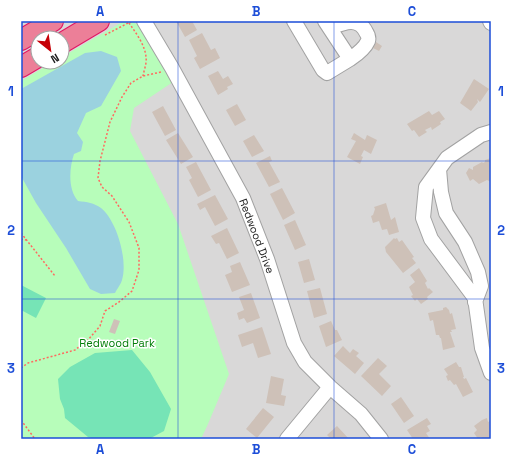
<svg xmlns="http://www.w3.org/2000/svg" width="512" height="460" font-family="'Space Grotesk',sans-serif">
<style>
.residential{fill:#d9d8d8;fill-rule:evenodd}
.park{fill:#b7fdba}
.pitch{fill:#76e4b6}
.water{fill:#9bd2df}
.building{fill:#cec1b8}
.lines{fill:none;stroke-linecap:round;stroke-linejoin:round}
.minor-casing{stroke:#a2a2a2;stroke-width:16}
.highway-casing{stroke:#e21663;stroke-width:22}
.path{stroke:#ff6a5f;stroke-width:1.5;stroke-dasharray:2 2;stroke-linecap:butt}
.minor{stroke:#fff;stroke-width:14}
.highway{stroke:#ec7f98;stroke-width:20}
.grid{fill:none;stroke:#1d4ed8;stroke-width:1;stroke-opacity:0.55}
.labels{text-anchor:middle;stroke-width:3;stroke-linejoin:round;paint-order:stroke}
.street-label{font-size:11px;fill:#1b1b1b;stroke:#fff}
.park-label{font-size:11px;fill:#037f09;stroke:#fff}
.neatline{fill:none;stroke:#1d4ed8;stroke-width:1.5}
.grid-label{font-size:13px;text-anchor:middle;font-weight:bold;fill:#1d4ed8}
</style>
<rect width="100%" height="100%" fill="#eee8df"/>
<path class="residential" d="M21 21H491V439H21ZM38 38H62V62H38Z"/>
<path class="park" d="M124 21H130L141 26 173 82 134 108 130 131 178 224 229 374 208 424 201 439H22L21 437V81L53 62H62V57Z"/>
<path class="pitch" d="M21 285 46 298 36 318 21 310Z
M132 350 150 372 171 409 164 431 149 439H94L88 437 65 418 64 409 60 399 58 379 70 367 95 353Z"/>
<path class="water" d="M101 51 117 57 121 71 101 106 86 113 77 133 83 142 81 151 74 154C69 169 68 190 78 201 87 202 94 203 101 208 117 221 128 260 122 280 121 284 117 289 115 293L101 294 90 289 66 248 36 203 21 176V89L85 53Z"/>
<path class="building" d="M176 21H192L197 30 185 37Z
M202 33 211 50 215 48 220 58 200 69 194 58 197 56 189 40Z
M376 42 382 46 379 51 373 48Z
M218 71 223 79 228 76 233 84 227 87 228 89 218 95 208 76Z
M474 79 489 89 480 102 477 99 478 102 471 111 460 103Z
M237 104 246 120 235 126 226 110Z
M163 106 176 130 165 136 152 112Z
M429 111 432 115 439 111 445 119 440 122 441 124 432 130 431 127 425 130 427 132 419 137 414 130 412 131 407 124Z
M178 133 193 157 181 164 166 140Z
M354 133 365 140 367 135 377 140 371 154 364 150 361 156 363 157 360 164 347 157 356 141 351 139Z
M254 135 264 151 252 157 243 141Z
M270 156 272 161 269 162 280 182 269 187 256 163Z
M491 158V182L487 180 479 184 473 179 470 181 466 173 469 168 473 170V167L482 162 483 163 485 162V160Z
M196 162 211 190 198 197 189 180 192 178 186 167Z
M282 188 295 213 283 220 270 194Z
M215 195 228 219 215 226 205 207 200 210 197 204Z
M386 203 391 220 395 217 399 232 389 235 387 229 382 230 379 221 373 223 371 216 373 215 375 209 374 207Z
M295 220 306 245 295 250 284 225Z
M227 228 239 253 227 259 219 243 216 244 211 236Z
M394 238 395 239 397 238 399 242 402 240 414 257 412 258 416 263 403 273 386 252 385 247Z
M309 259 315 280 304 283 298 262Z
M240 262 250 285 232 292 225 275 232 272 230 266Z
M419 268 427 281 425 283 428 289 429 288 433 292 427 297 428 299 421 304 417 299 415 301 411 296 413 295 409 287 415 282 410 275Z
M320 288 327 314 314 318 307 291Z
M251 293 260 318 247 323 244 318 239 320 237 313 244 310 239 297Z
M446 307 449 310 450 314 452 313 456 329 451 330 452 332H450L455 347 443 350 441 338H440L439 335H436L433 320 430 321 428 313 443 310V308Z
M114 319 120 321 115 334 109 332Z
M331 321 335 330H337L342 340 326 347 319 326Z
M262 327 271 354 258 358 253 343 242 347 238 335Z
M343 346 350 353 353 349 359 353 356 356 364 363 355 374 334 356Z
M378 358 387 366 379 374 391 386 382 396 361 376Z
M456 362 459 367H461L464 377H463L464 379 466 378 473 392 463 397 456 384 454 385 450 380 448 381 446 376 448 375 444 369Z
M271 376 284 379 281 395 286 396 284 406 266 403Z
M401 397 414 416 404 423 391 404Z
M263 408 274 417 257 438 246 429Z
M427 418 431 424 427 426 430 431 426 433 430 439H413L407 430Z
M487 418 488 422 490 421 491 422V439H483L481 437 478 439 474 433 477 430 474 426 482 420Z
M337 426 349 439H331L327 435Z"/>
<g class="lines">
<g class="minor-casing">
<path id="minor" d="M144 21 172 68 243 198 267 259 294 343 305 362 330 387 361 414 381 439
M294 21 323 70 327 73 350 59 325 21
M490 21 491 23
M330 28C343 23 358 16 366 32 368 35 369 38 368 41 365 48 356 55 350 59
M491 132 481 135 447 158 426 187 423 218 431 239 475 298 482 348 491 373
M439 169 441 192 446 213 465 242 478 272 481 286 475 302
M287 439 330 387"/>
</g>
<g class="highway-casing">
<path id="highway" d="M21 40 53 21
M62 43 99 21
M21 67 38 57"/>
</g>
<path class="path" d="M129 23C136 33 145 45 146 57 147 63 144 70 143 76
M105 35 132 21
M21 233 55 276
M21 239 26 240
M21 368 28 363 75 350 88 340 100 326 105 311 119 302 132 291 139 270V248L129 222 112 196 102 187 98 178 100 161 110 122 122 97 131 83 143 76 161 72
M21 420 35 439"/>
<use href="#minor" class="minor"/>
<use href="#highway" class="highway"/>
</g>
<path class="grid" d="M178 21V439M334 21V439M21 161H491M21 299H491"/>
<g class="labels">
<g class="street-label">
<text transform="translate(257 236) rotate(69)" y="4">Redwood Drive</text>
</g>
<g class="park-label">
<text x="117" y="347">Redwood Park</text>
</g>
</g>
<rect width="512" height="460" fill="none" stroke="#ffffff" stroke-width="44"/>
<g transform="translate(50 50) rotate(150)"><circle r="19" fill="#ffffff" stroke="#a4a4a4"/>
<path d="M0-3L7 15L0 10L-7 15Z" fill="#c60007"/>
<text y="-6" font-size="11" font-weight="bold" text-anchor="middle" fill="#1b1b1b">N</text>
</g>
<rect x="22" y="22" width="468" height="416" class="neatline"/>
<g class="grid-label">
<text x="100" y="16">A</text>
<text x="256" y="16">B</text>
<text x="412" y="16">C</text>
<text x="11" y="96">1</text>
<text x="501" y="96">1</text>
<text x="11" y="235">2</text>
<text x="501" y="235">2</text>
<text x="11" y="373">3</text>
<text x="501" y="373">3</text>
<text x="100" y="454">A</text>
<text x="256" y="454">B</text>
<text x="412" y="454">C</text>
</g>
</svg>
